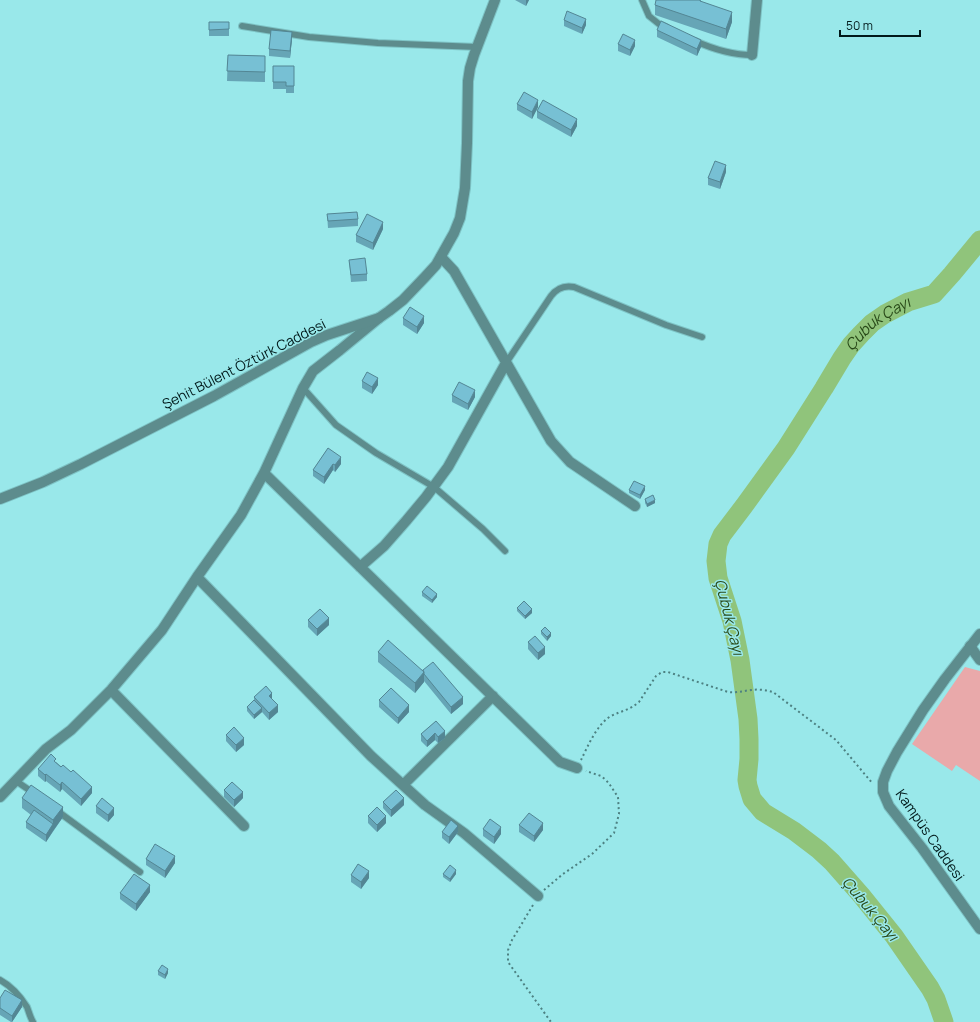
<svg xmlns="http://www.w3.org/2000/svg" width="980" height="1022" font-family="Manrope,sans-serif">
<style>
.green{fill:#e9a9aa}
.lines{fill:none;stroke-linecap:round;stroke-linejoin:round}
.river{stroke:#90c47b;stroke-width:19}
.service-casing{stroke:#7ec3c5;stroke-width:8}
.minor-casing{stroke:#7ec3c5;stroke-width:12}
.tertiary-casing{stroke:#7ec3c5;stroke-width:12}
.path{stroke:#4d8182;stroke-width:2;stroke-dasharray:2 3;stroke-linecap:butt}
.service{stroke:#5d8c8d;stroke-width:6}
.minor{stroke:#5d8c8d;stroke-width:10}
.tertiary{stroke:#5d8c8d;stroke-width:10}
.wall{fill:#66a5b6}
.shaded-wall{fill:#538694}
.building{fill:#77c0d4;stroke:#538694}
.labels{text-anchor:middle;stroke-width:3;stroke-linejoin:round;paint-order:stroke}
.street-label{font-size:14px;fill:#01191a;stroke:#99e8ea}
.water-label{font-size:15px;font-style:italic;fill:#284918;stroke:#99e8ea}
</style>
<rect width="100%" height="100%" fill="#99e8ea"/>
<path class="green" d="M965 667 980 671V781L956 765 952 771 912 744Z"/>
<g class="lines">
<path class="river" id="s1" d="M944 1022 936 999 930 988 894 936 861 895 832 862 819 850 794 831 763 812 752 799 748 786 747 780 749 759V739L748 719 740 660 732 621 718 578 716 561 718 544 722 535 744 506 786 448 824 388 842 358 851 345 861 334 872 323 885 314 908 302 934 294 952 274 980 240"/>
<g class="service-casing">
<path id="service" d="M642 0 649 16 659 24 666 27
M242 26 309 37 378 43 477 47
M695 41C713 49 732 55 752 55
M506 363 551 296C557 288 564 285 574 287L666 325 702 337
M303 388 336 425 376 453 434 487 483 529 505 551
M16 781 35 794
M56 810 140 872
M0 980C11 986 20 996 27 1007 29 1012 30 1017 33 1022"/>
</g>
<g class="minor-casing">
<path id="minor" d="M752 55 757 0
M441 257 454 271 551 441 570 462 635 506
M264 473 560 762 577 768
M360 567 384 546 406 521 426 497 448 467 506 363
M197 577 371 756 425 805 464 833 538 896
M970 646 980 660
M111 690 244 826
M403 785 493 696
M0 797 46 749 71 730 111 690 162 630 197 577 241 515 264 473 303 388 313 371 340 350 379 318"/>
</g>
<g class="tertiary-casing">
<path id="tertiary" d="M0 499 43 482 81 464 214 396 311 342 327 335 379 318 389 311 403 300 425 277 436 265 454 233 460 218 465 188 467 143 468 81 470 68 474 55 495 0
M980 634 945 679 923 710 897 752 887 771 883 782V792L889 806 922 848 980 929"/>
</g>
<path class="path" d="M581 760C588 746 597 724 611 716 621 711 630 710 639 702L656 676 662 672H668L728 692C736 693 743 691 751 690 758 689 766 690 773 692L836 740 873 784
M544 890 563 874 592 854 614 833 619 814 618 797 610 785 606 780 601 776 586 771
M533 905 512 940 508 950V962L551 1022"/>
<use href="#service" class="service"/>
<use href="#minor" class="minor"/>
<use href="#tertiary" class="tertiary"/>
</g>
<path class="wall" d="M515 0H529L526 6Z
M701 0V1L732 22 726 39 655 15V5Z
M564 20 586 25 582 34 564 26Z
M209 22H229V36H209Z
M657 30 701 47 697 56 657 37Z
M292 39 290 58 269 56V49Z
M618 44 635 46 630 56 618 51Z
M228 55 265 56V82L227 81Z
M273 66H294V93H286V89H273Z
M517 104 538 107 532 119 517 110Z
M537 111 577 126 571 137 537 118Z
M726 172 720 189 708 185V178Z
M327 214 358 219V226L328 228Z
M383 229 373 250 356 242V235Z
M349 260 367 274V281L351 282Z
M403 318 424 323 417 334 403 325Z
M362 381 378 385 372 394 362 388Z
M452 395 475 397 468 410 452 402Z
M328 448 341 464 335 472 333 470 324 484 313 476V470Z
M629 490H645L640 499 629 493Z
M645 499 655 503 647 507 645 503Z
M422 592 437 597 432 603 422 596Z
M517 608 532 613 525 619 517 611Z
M308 620 329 625 317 636 308 627Z
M541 631 551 636 547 641 541 634Z
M528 642 545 654 538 660 528 649Z
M378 652 423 670 463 704 451 714 424 681V682L415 693 378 662Z
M254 697 272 699 278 712 269 720 262 712 254 719 247 711V707L254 700Z
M379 700 409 712 398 724 379 707Z
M436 721 445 738 438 743 435 740 427 747 421 741V734Z
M226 735 244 745 236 752 226 741Z
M56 762 92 793 81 806 62 789 60 792 46 781 45 782 38 776V769Z
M224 790 243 798 234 807 224 797Z
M22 798 63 817 46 842 26 828V822L31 815 22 808Z
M383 802 404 805 391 817 383 808Z
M96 806 114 815 108 822 96 813Z
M368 816 386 823 377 832 368 823Z
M519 825 543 830 534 842 519 832Z
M483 829 501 834 494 844 483 836Z
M442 832H458L449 844 442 838Z
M146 859 175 863 165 878 146 865Z
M443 874H456L450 882 443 877Z
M351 875 369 878 361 889 351 882Z
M150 892 136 911 120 899V893Z
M158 971 168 973 165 979 158 975Z
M0 998 22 1007 12 1022H11L0 1015Z"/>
<path class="shaded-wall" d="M526 0H529L526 6Z
M732 12V22L726 39V29Z
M586 19V25L582 34V28Z
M292 32V39L290 58V51Z
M635 40V46L630 56V50Z
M701 40V47L697 56V49Z
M538 100V107L532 119V112Z
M577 119V126L571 137V130Z
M726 165V172L720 189V182Z
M383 222V229L373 250V243Z
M424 316V323L417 334V327Z
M378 378V385L372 394V387Z
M475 390V397L468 410V404Z
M341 457V464L335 472V465Z
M333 464V470L324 484V477Z
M645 486V490L640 499V495Z
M655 500V503L647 507V504Z
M437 594V597L432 603V600Z
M532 609V613L525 619V616Z
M329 618V625L317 636V629Z
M551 633V636L547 641V637Z
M545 647V654L538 660V653Z
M424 672V682L415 693V683Z
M272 693V699L269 696Z
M463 697V704L451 714V707Z
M278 705V712L269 720V713Z
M409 705V712L398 724V718Z
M262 708V712L254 719V715Z
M445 731V738L438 743V737Z
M435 733V740L427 747V741Z
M244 738V745L236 752V745Z
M46 774V781L45 782V775Z
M62 782V789L60 792V785Z
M92 787V793L81 806V799Z
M243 792V798L234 807V800Z
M404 798V805L391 817V810Z
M63 807V817L53 831V820Z
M114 808V815L108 822V815Z
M386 816V823L377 832V825Z
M543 823V830L534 842V836Z
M53 824V831L46 842V835Z
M458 826V832L449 844V837Z
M501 827V834L494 844V837Z
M175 856V863L165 878V871Z
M456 870V874L450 882V879Z
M369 871V878L361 889V882Z
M150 885V892L136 911V904Z
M168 969V973L165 979V975Z
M22 1000V1007L12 1022V1016Z"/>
<path class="building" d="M656 0H700V1L732 12 726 29 655 5Z
M567 11 586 19 582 28 564 20Z
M661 21 701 40 697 49 657 30Z
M209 22H229V29L209 30Z
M271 30 292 32 290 51 269 49Z
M623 34 635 40 630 50 618 44Z
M228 55 265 56V72L227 71Z
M273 66H294V86H286V82H273Z
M524 92 538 100 532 112 517 104Z
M543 100 577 119 571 130 537 111Z
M715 161 726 165 720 182 708 178Z
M357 212 358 219 328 221 327 214Z
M367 214 383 222 373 243 356 235Z
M365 258 367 274 351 275 349 260Z
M410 307 424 316 417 327 403 318Z
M367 372 378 378 372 387 362 381Z
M459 382 475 390 468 404 452 395Z
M328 448 341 457 335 465 333 464 324 477 313 470Z
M634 481 645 486 640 495 629 490Z
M653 495 655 500 647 504 645 499Z
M427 586 437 594 432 600 422 592Z
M524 601 532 609 525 616 517 608Z
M320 609 329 618 317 629 308 620Z
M545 627 551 633 547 637 541 631Z
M535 636 545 647 538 653 528 642Z
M388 640 424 672 415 683 378 652Z
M433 662 463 697 451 707 424 674V672L423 670Z
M266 686 272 693 269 696 278 705 269 713 254 697Z
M391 688 409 705 398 718 379 700Z
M254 700 262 708 254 715 247 707Z
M436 721 445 731 438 737 435 733 427 741 421 734Z
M234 727 244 738 236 745 226 735Z
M51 754 56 759 54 761 61 767 63 765 71 772 73 770 92 787 81 799 62 782 60 785 46 774 45 775 38 769Z
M232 782 243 792 234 800 224 790Z
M31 785 63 807 53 820 22 798Z
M396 790 404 798 391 810 383 802Z
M102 798 114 808 108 815 96 806Z
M377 807 386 816 377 825 368 816Z
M34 810 53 824 46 835 26 822Z
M529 813 543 823 534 836 519 825Z
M490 819 501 827 494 837 483 829Z
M451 820 458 826 449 837 442 832Z
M155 844 175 856 165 871 146 859Z
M358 864 369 871 361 882 351 875Z
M450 865 456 870 450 879 443 874Z
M134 874 150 885 136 904 120 893Z
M162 965 168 969 165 975 158 971Z
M5 990 22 1000 12 1016 0 1008V998Z"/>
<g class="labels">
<g class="street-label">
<text transform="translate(244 364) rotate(-27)" y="5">Şehit Bülent Öztürk Caddesi</text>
<text transform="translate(930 835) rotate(55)" y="5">Kampüs Caddesi</text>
</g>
<g class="water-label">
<text dy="5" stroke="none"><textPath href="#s1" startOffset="833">Çubuk Çayı</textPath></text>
<text transform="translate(729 617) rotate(76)" y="5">Çubuk Çayı</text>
<text transform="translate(870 909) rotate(50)" y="5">Çubuk Çayı</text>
</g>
</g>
<path d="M840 30v6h80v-6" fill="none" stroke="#01191a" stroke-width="2"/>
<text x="846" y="30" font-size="12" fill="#01191a" stroke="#99e8ea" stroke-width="3" paint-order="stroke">50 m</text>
</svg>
